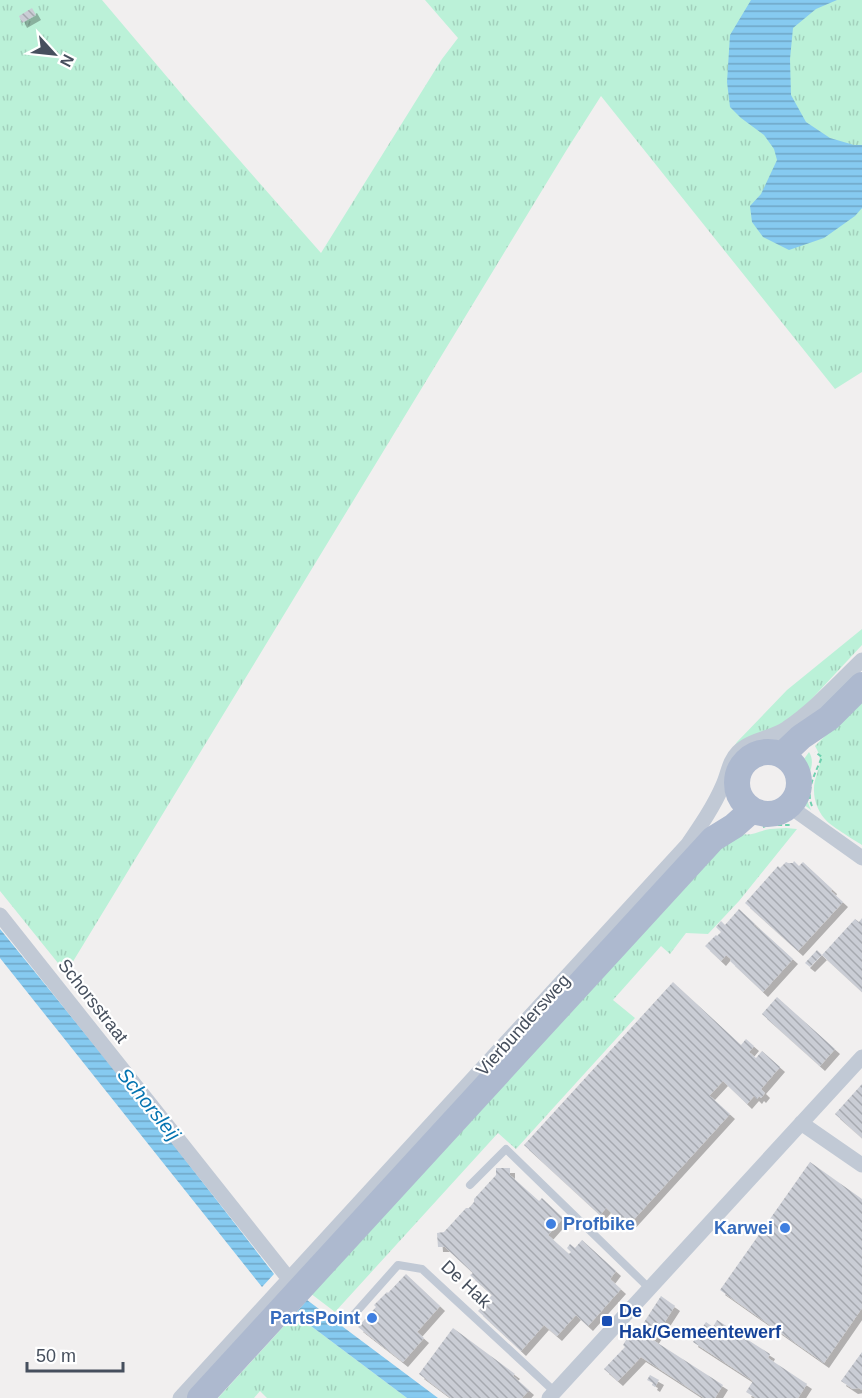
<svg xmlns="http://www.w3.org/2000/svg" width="862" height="1398" font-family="Helvetica,sans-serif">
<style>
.grass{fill:url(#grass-tufts)}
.water{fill:url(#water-rules)}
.building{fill:url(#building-back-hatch);filter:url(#shadow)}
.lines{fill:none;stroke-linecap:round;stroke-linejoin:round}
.path{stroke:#71d1b0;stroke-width:2;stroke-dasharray:4.5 3;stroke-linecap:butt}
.lane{stroke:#c1c9d5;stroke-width:8}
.street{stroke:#c1c9d5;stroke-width:15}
.primary{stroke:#adb9cf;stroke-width:26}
.shop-dot{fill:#3f7fe0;stroke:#fff;stroke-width:2}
.transit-dot{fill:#1a4fb4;stroke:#fff;stroke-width:2}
.labels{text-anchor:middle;stroke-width:4.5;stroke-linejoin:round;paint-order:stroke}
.street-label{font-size:18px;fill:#464f5d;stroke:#fff}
.shop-label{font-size:18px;font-weight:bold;fill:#366cbe;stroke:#fff;text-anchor:end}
.transit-label{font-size:18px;font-weight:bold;fill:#164399;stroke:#fff;text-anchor:start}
.water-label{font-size:20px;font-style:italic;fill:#0574b1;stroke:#fff}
</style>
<defs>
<pattern id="grass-tufts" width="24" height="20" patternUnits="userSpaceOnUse" patternTransform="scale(1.5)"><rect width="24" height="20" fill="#bbf1d8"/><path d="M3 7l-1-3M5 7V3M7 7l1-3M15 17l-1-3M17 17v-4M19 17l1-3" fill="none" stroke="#a2d0bc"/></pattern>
<pattern id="water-rules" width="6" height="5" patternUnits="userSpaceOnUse" patternTransform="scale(1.5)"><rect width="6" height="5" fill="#86caf0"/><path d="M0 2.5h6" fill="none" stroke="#6fa6c6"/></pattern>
<pattern id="building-back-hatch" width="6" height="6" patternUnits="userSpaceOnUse" patternTransform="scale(1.5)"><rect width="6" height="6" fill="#cacdd5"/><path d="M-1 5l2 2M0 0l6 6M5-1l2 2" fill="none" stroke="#a6a9b0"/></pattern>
<filter id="shadow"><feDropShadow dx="5" dy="5" stdDeviation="0" flood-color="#0004"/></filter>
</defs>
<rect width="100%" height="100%" fill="#f1efef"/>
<path class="grass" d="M0 0H102L184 97 321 253 442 59 458 38 425 0H862V372L835 389 601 96 566 151 66 973 0 891Z
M862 629V645L807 704 784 724 731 751 737 742 787 690Z
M862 699V845C853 839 830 826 824 818 818 811 814 800 814 791 813 773 827 765 815 746Z
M809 752C817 765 806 776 806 790 806 797 808 804 811 810L803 804 799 792 800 778 797 769Z
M786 828 797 829 739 901 708 934 686 933 670 954 661 946 613 1000 635 1018 516 1149 498 1133 335 1312 310 1293 735 831C747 839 758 831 770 829 775 829 781 828 786 828Z
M295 1314 407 1398H267L260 1391 254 1398H218Z"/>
<path class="water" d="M751 0H837L816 9 793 28 790 59 791 95 806 122 830 138 854 145H862V208L855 216 824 238 789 250 763 237 752 222 750 206 761 194 777 160 774 149 764 135 741 118 730 107 727 82 730 35Z
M0 929 131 1090 274 1274 262 1287 0 958Z
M307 1300 438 1398H407L295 1314Z"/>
<path class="building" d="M32 8 36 15 22 23 19 16Z
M794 861 799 866 803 862 832 889 831 891 843 902 798 951 745 903 778 866 780 868 786 862 788 863H793Z
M739 909 755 924 754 925 759 929V928L793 959 763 992 730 961 731 959 726 955 721 961 705 946 716 935 717 936 721 932 716 927 721 921 725 925Z
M862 918V992L822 955 855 919 859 922Z
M817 950 822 955 810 967 805 963Z
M673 982 741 1045 746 1039 754 1046 749 1052 756 1058 762 1051 780 1067 761 1089 765 1093 761 1098 759 1096 757 1099 754 1096 747 1104 723 1081 710 1095V1096L730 1114 627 1227 606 1208 600 1215 524 1145Z
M777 997 835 1049 820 1066 762 1014Z
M862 1084V1138L835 1114Z
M810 1162 862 1199V1308L824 1363 720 1290Z
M496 1168H510V1175L539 1201 542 1198 563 1218 548 1235 569 1254 571 1252 567 1248 570 1244 575 1248 582 1240 616 1271 610 1279 621 1289 588 1326 576 1315 557 1336 544 1325 521 1351 478 1311 492 1295 470 1275 473 1273 445 1247H438L437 1233 444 1232 466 1208H469L474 1202V1199L496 1175Z
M406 1274 440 1306 417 1332 424 1338 403 1362 358 1327 376 1307 374 1305 387 1292 388 1293Z
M661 1296 675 1306 653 1340 723 1385 715 1398H704L641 1357 618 1381 604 1369 625 1347 623 1345 634 1327 639 1330Z
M717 1320 770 1354 768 1358 807 1384 798 1398H756L746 1392 753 1381 693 1342 706 1322 713 1327Z
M453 1328 515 1374 513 1376 529 1390 522 1398H451L419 1374Z
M862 1352V1390L859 1388 853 1389 841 1381Z
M650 1375 659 1380 655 1387 652 1385 653 1383 647 1380Z"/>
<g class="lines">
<path class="path" d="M812 806C805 790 816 772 822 757L815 752
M763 827 768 825H790"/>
<path class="lane" d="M470 1185 506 1149 650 1289
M350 1319 398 1265 422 1269 555 1392"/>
<path class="street" d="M789 806 862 858
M0 915 289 1279
M801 1123 862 1165
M180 1398 688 844C701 825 714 806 723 785 728 774 729 761 738 752 751 739 773 738 787 728 815 709 838 683 862 660
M549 1398 862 1057"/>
<path class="primary" d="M737 783a31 31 0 1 1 62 0a31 31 0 1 1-62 0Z
M782 755 801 737 829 718 862 685
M200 1398 713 839 734 826 752 810"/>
</g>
<g class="shop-dot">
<circle cx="551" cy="1224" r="6"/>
<circle cx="785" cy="1228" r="6"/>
<circle cx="372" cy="1318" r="6"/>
</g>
<rect class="transit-dot" x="601" y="1315" width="12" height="12" rx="3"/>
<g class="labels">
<g class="street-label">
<text transform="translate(93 1001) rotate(52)" y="6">Schorsstraat</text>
<text transform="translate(523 1025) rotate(-48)" y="6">Vierbundersweg</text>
<text transform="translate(466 1284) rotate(43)" y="6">De Hak</text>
</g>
<g class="shop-label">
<text x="563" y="1230" text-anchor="start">Profbike</text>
<text x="773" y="1234">Karwei</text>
<text x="360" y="1324">PartsPoint</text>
</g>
<g class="transit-label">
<text x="619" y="1317">De<tspan x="619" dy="21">Hak/Gemeentewerf</tspan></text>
</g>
<g class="water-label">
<text transform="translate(149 1104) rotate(51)" y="7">Schorsleij</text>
</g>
</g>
<g transform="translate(54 54) rotate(117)" stroke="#ffffff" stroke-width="4.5" paint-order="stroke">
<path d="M0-4.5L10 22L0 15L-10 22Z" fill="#464f5d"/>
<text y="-9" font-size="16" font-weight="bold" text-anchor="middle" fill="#464f5d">N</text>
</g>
<path d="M27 1362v9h96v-9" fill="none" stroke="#464f5d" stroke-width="3"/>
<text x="36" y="1362" font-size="18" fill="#464f5d" stroke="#ffffff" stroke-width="4.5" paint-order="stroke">50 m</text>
</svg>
